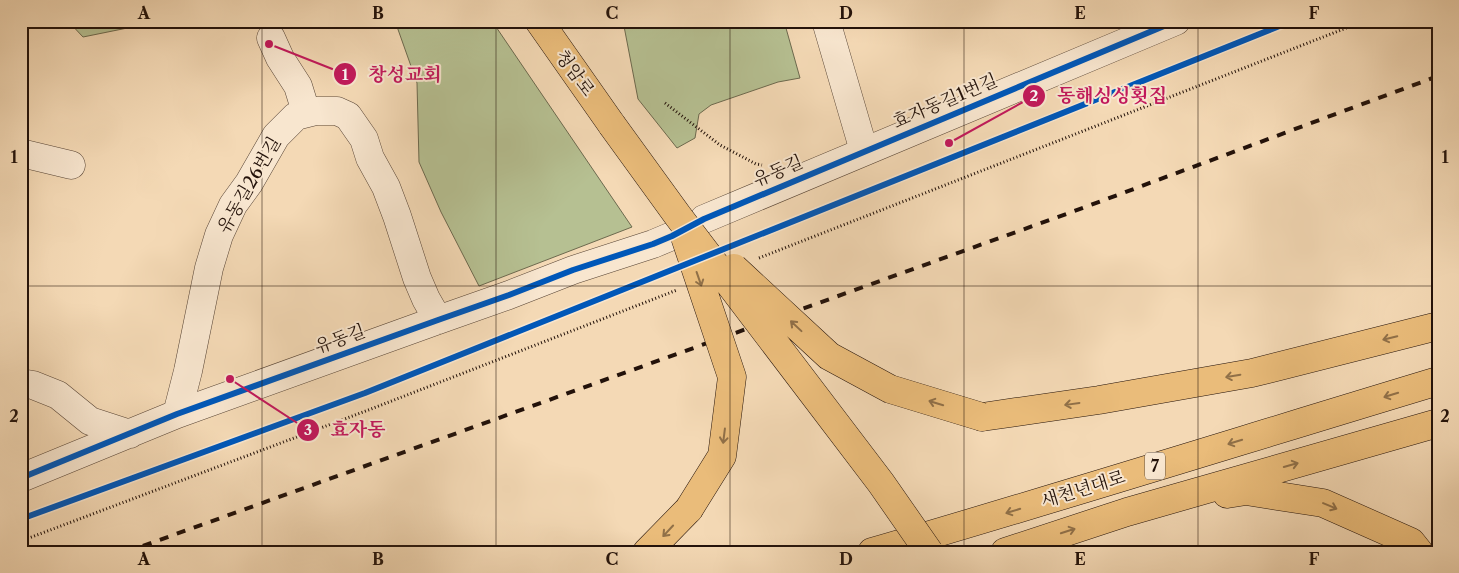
<svg xmlns="http://www.w3.org/2000/svg" width="1459" height="573" font-family="'Libre Caslon Text','Noto Serif KR',serif">
	<style>
		.green { fill: #b6c092; stroke: #6c694e }
		.lines { fill: none; stroke-linecap: round; stroke-linejoin: round }
		.minor-casing { stroke: #574435; stroke-width: 29 }
		.major-casing { stroke: #23120a; stroke-width: 29 }
		.path { stroke: #23120a; stroke-width: 3; stroke-dasharray: 1 2.5; stroke-linecap: butt }
		.minor { stroke: #f8e6cf; stroke-width: 28 }
		.major { stroke: #eabc7a; stroke-width: 28 }
		.rail { stroke: #23120a; stroke-width: 4; stroke-dasharray: 9 9; stroke-linecap: butt }
		.major-bridge-casing { stroke: #23120a; stroke-width: 29; stroke-linecap: butt }
		.major-bridge { stroke: #eabc7a; stroke-width: 28 }
		.cycleway-casing { stroke: #f8e6cf; stroke-width: 9 }
		.cycleway { stroke: #0057b8; stroke-width: 6 }
		.oneway { stroke: #907048 }
		.grid { fill: none; stroke: #23120a; stroke-width: 1; stroke-opacity: 0.55 }
		.labels { text-anchor: middle; stroke-width: 4; stroke-linejoin: round; paint-order: stroke }
		.shield { fill: #f8e6cf; stroke: #635245; stroke-width: 1 }
		.shield-label { font-size: 16px; font-weight: bold; fill: #23120a }
		.street-label { font-size: 18px; fill: #23120a; stroke: #f8e6cf }
		.leader { fill: none; stroke: #c2185b; stroke-width: 2 }
		.callout-dot { fill: #c2185b; stroke: #f8e6cf; stroke-width: 2 }
		.mark-label { font-size: 15px; text-anchor: middle; font-weight: bold; fill: #fff }
		.callout-label { font-size: 19px; text-anchor: middle; font-weight: bold; fill: #c2185b; stroke: #f8e6cf; stroke-width: 4; stroke-linejoin: round; paint-order: stroke }
		.neatline { fill: none; stroke: #23120a; stroke-width: 2 }
		.grid-label { font-size: 16px; text-anchor: middle; font-weight: bold; fill: #23120a }
	</style>
	<rect width="100%" height="100%" fill="#f4d9b5"/>
	<filter id="stains"><feTurbulence type="fractalNoise" baseFrequency=".004" numOctaves="4"/><feColorMatrix values="0 0 0 0 .2 0 0 0 0 .09 0 0 0 0 .02 0 0 0 .5 -.17"/></filter>
	<radialGradient id="worn" r=".72"><stop offset=".6" stop-color="#630" stop-opacity="0"/><stop offset="1" stop-color="#630" stop-opacity=".3"/></radialGradient>
	<!-- green -->
	<path class="green" d="M68 21H152V23L83 37Z
		M395 21H492L632 227 479 286 441 212 419 162 417 83Z
		M623 21H784L800 78 778 82 711 105 699 114 695 138 677 148 638 99Z"/>
	<g class="lines">
		<defs>
			<path id="minor" d="M826 21 864 151
				M271 38 280 58 298 86 306 112
				M21 153 71 165
				M704 219 1176 21
				M21 383 33 385 58 395 90 421 130 434
				M177 414 188 371 209 268 219 235 233 205 249 183 276 136 296 116 316 111H337L348 116 364 139 370 158 386 187 397 216 417 278 426 299 438 320
				M21 478 177 414 438 320 509 295 573 270 653 244 672 236"/>
			<path id="major" d="M539 21 612 125
				M982 417 1099 400 1252 373 1438 326
				M1227 494 1246 491 1323 503 1411 542 1419 552
				M647 552 689 509
				M872 552C1061 497 1249 438 1438 381
				M1005 552 1127 512 1438 423"/>
		</defs>
		<!-- minor casing -->
		<use href="#minor" class="minor-casing"/>
		<!-- major casing -->
		<use href="#major" class="major-casing"/>
		<!-- path -->
		<path class="path" d="M665 103 720 145 756 164 762 165
			M759 258 1364 21
			M21 541 371 409 677 290"/>
		<!-- minor -->
		<use href="#minor" class="minor"/>
		<!-- major -->
		<use href="#major" class="major"/>
		<!-- rail -->
		<path class="rail" d="M126 552 1069 213 1438 76"/>
		<defs>
			<path id="major-bridge" d="M612 125 678 216 881 483 929 552
				M685 237 732 377 722 456 689 509
				M734 268 829 356 890 389 982 417"/>
		</defs>
		<!-- major-bridge casing -->
		<use href="#major-bridge" class="major-bridge-casing"/>
		<!-- major-bridge -->
		<use href="#major-bridge" class="major-bridge"/>
		<defs>
			<path id="cycleway" d="M21 478 177 414 438 320 509 295 573 270 653 244 672 236 704 219 1176 21
				M21 519 365 393 1292 21"/>
		</defs>
		<!-- cycleway casing -->
		<use href="#cycleway" class="cycleway-casing"/>
		<!-- cycleway -->
		<use href="#cycleway" class="cycleway"/>
	</g>
	<!-- one-way arrows -->
	<defs><path id="oneway-shaft" d="M-6 0H5M1.5-3L5.5 0L1.5 3" fill="none" stroke-width="1.6" stroke-linecap="round" stroke-linejoin="round" transform="scale(1.25)"/></defs>
	<g class="oneway">
		<use href="#oneway-shaft" transform="translate(699 279) rotate(71)"/>
		<use href="#oneway-shaft" transform="translate(796 326) rotate(-137)"/>
		<use href="#oneway-shaft" transform="translate(1390 338) rotate(166)"/>
		<use href="#oneway-shaft" transform="translate(1233 376) rotate(170)"/>
		<use href="#oneway-shaft" transform="translate(1391 395) rotate(163)"/>
		<use href="#oneway-shaft" transform="translate(936 403) rotate(-163)"/>
		<use href="#oneway-shaft" transform="translate(1072 404) rotate(172)"/>
		<use href="#oneway-shaft" transform="translate(724 436) rotate(97)"/>
		<use href="#oneway-shaft" transform="translate(1235 442) rotate(163)"/>
		<use href="#oneway-shaft" transform="translate(1291 465) rotate(-16)"/>
		<use href="#oneway-shaft" transform="translate(1330 506) rotate(23)"/>
		<use href="#oneway-shaft" transform="translate(1013 511) rotate(163)"/>
		<use href="#oneway-shaft" transform="translate(668 531) rotate(133)"/>
		<use href="#oneway-shaft" transform="translate(1068 531) rotate(-18)"/>
	</g>
	<!-- grid -->
	<path class="grid" d="M262 21V552M496 21V552M730 21V552M964 21V552M1198 21V552M21 286H1438"/>
	<g class="labels">
		<!-- shield labels -->
		<rect class="shield" x="1145" y="452.5" width="20" height="27" rx="4"/>
		<g class="shield-label">
			<text x="1155" y="472">7</text>
		</g>
		<!-- street labels -->
		<g class="street-label">
			<text transform="translate(575 73) rotate(54)" y="6">청암로</text>
			<text transform="translate(945 101) rotate(-23)" y="6">효자동길1번길</text>
			<text transform="translate(778 171) rotate(-23)" y="6">유동길</text>
			<text transform="translate(249 185) rotate(-60)" y="6">유동길26번길</text>
			<text transform="translate(340 339) rotate(-20)" y="6">유동길</text>
			<text transform="translate(1083 489) rotate(-17)" y="6">새천년대로</text>
		</g>
	</g>
	<!-- callouts -->
	<path class="leader" d="M269 44L345 74M949 143L1034 96M230 379L308 430"/>
	<g class="callout-dot">
		<circle cx="269" cy="44" r="5"/>
		<circle cx="949" cy="143" r="5"/>
		<circle cx="230" cy="379" r="5"/>
		<circle cx="345" cy="74" r="12"/>
		<circle cx="1034" cy="96" r="12"/>
		<circle cx="308" cy="430" r="12"/>
	</g>
	<g class="mark-label">
		<text x="345" y="80">1</text>
		<text x="1034" y="101">2</text>
		<text x="308" y="435">3</text>
	</g>
	<g class="callout-label">
		<text x="405" y="81">창성교회</text>
		<text x="1112" y="102">동해싱싱횟집</text>
		<text x="358" y="436">효자동</text>
	</g>
	<!-- margin -->
	<rect width="1459" height="573" fill="none" stroke="#f4d9b5" stroke-width="55"/>
	<rect x="28" y="28" width="1404" height="518" class="neatline"/>
	<g class="grid-label">
		<text x="144" y="19">A</text>
		<text x="378" y="19">B</text>
		<text x="612" y="19">C</text>
		<text x="846" y="19">D</text>
		<text x="1080" y="19">E</text>
		<text x="1314" y="19">F</text>
		<text x="14" y="163">1</text>
		<text x="1445" y="163">1</text>
		<text x="14" y="422">2</text>
		<text x="1445" y="422">2</text>
		<text x="144" y="565">A</text>
		<text x="378" y="565">B</text>
		<text x="612" y="565">C</text>
		<text x="846" y="565">D</text>
		<text x="1080" y="565">E</text>
		<text x="1314" y="565">F</text>
	</g>
	<rect width="100%" height="100%" filter="url(#stains)"/>
	<rect width="100%" height="100%" fill="url(#worn)"/>
</svg>
